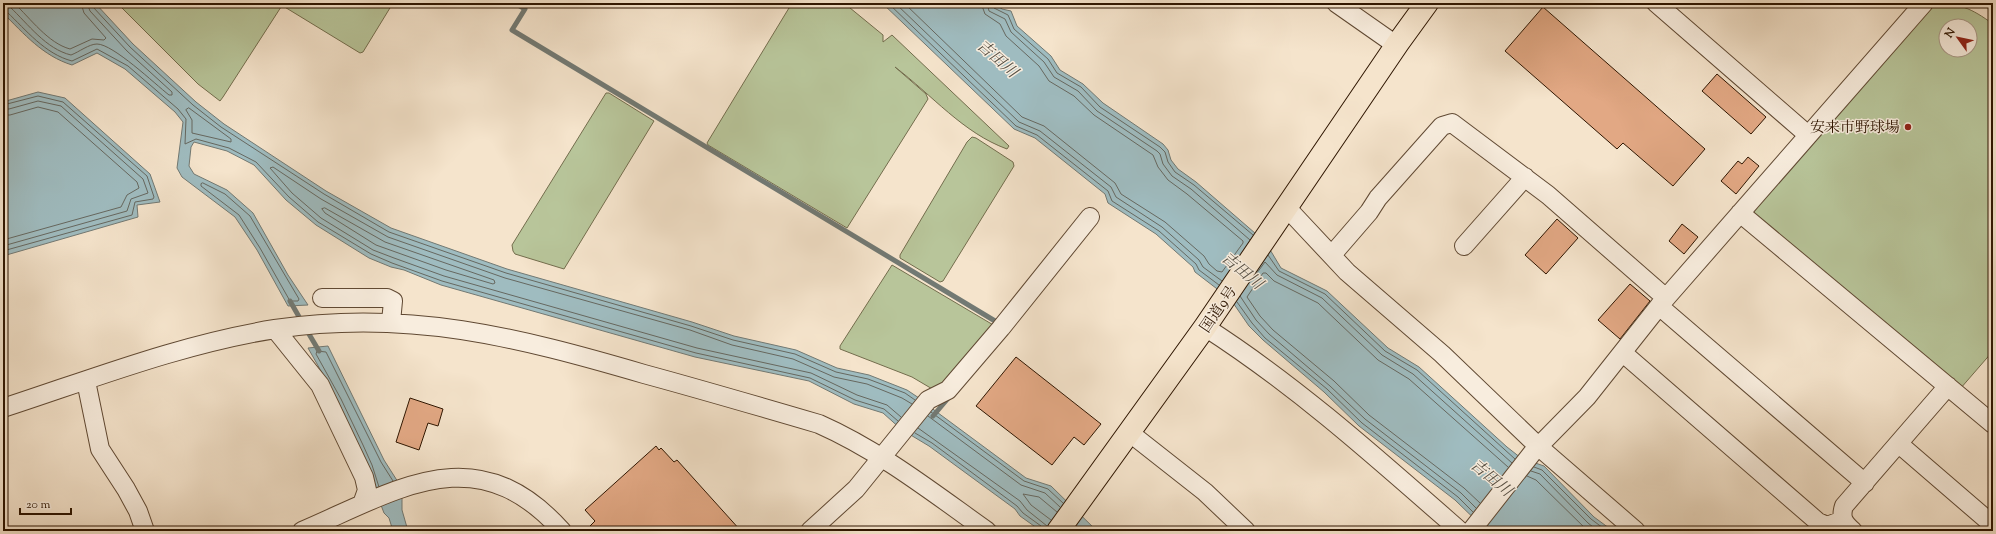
<svg xmlns="http://www.w3.org/2000/svg" width="1996" height="534" font-family="'Sorts Mill Goudy','Noto Serif JP',serif">
	<style>
		.green { fill: #b8c59a; stroke: #736d4d; fill-rule: evenodd }
		.water { fill: #9fbcc0; stroke: #727973 }
		.lines { fill: none; stroke-linecap: round; stroke-linejoin: round }
		.shore { stroke: #666860; stroke-width: 1 }
		.stream { stroke: #727973; stroke-width: 5 }
		.building { fill: #e2a884; stroke: #2e1500 }
		.minor-casing { stroke: #604933; stroke-width: 20 }
		.highway-casing { stroke: #2e1500; stroke-width: 24 }
		.minor { stroke: #f8edde; stroke-width: 18 }
		.highway { stroke: #f5e4cc; stroke-width: 22 }
		.poi-dot { fill: #8f2418; stroke: #f8edde; stroke-width: 1.5 }
		.labels { text-anchor: middle; stroke-width: 3; stroke-linejoin: round; paint-order: stroke }
		.poi-label { font-size: 15px; fill: #2e1500; stroke: #f8edde; text-anchor: end }
		.street-label { font-size: 15px; fill: #2e1500; stroke: #f8edde }
		.water-label { font-size: 16px; font-style: italic; fill: #564f43; stroke: #f8edde }
	</style>
	<rect width="100%" height="100%" fill="#f5e4cc"/>
	<filter id="stains"><feTurbulence type="fractalNoise" baseFrequency=".005" numOctaves="4"/><feColorMatrix values="0 0 0 0 .2 0 0 0 0 .09 0 0 0 0 .02 0 0 0 .5 -.17"/></filter>
	<radialGradient id="worn" r=".72"><stop offset=".6" stop-color="#630" stop-opacity="0"/><stop offset="1" stop-color="#630" stop-opacity=".3"/></radialGradient>
	<!-- green -->
	<path class="green" d="M117 3H393L363 52 360 53 283 6 281 7 223 97 220 101 198 84Z
		M792 3H844L883 35V42L892 35 1009 146 1007 149C963 133 932 95 895 67L926 94 928 99 847 228 708 145 707 143Z
		M1932 3C1959 3 1971 8 1993 24V351L1960 389 1753 219 1755 204ZM1946 26H1970V50H1946Z
		M606 93H609L654 121 564 269 515 254 513 251 512 245Z
		M972 137 976 138 1013 162 1014 166 943 281 940 282 900 258V255L967 142Z
		M892 265 995 326 957 372 934 390 912 377 840 349V346Z"/>
	<!-- water -->
	<path class="water" d="M3 3H95L133 44 196 102 224 124 326 191 391 228 507 269 692 322 734 336 796 350 837 368 869 375 907 390 925 402 902 430 883 413 854 404 809 381 695 357 441 285 404 270 391 267 369 258 316 225 286 200 254 165 227 151 194 142 191 147 189 166 194 174 227 190 253 213 288 275 308 305 288 306 257 250 235 217 182 177 177 168 183 122 175 112 125 69 97 53 72 65C43 56 24 34 3 13Z
		M882 3H994L1002 9 1011 11 1017 26 1051 56 1060 70 1083 84 1103 103 1163 144 1168 150 1171 160 1178 169 1196 182 1263 240 1225 295 1195 272 1193 267 1156 234 1108 203 1105 194 1035 138 1014 129Z
		M38 92 65 98 150 174 160 202 137 205 138 217 3 256V99L6 101Z
		M1266 243 1281 268 1327 291 1388 348 1419 367 1507 447 1521 458 1544 466 1594 517 1613 531H1487L1455 500 1359 426 1324 392 1263 340 1249 326 1229 297Z
		M328 346 384 460 398 482 402 499V510L408 531H393L389 518 384 513 359 447 338 401 308 348Z
		M926 404 1026 478 1051 486 1097 531H1041L1020 516 1015 509 929 446 904 431Z"/>
	<g class="lines">
		<!-- shore -->
		<path class="shore" d="M14 3C31 19 48 43 70 49L92 39 104 40 106 38 84 13 81 3
			M92 3 93 7 130 47 193 105 221 127 324 194 389 232 506 273 691 326 733 340 795 354 836 372 868 379 905 393 915 400
			M888 3 1016 126 1037 135 1108 191 1112 201 1159 231 1196 264 1199 270 1219 285
			M895 3 1019 122 1040 131 1111 187 1116 197 1162 227 1199 260 1203 267 1222 281
			M904 3 1022 117 1044 126 1115 183 1121 194 1165 222 1204 256 1209 264 1217 271 1222 272 1243 243V241L1187 194 1168 180 1158 167 1153 155 1094 115 1074 96 1049 81 1039 66 1006 36 1000 24 985 14 981 3
			M987 3 989 11 1005 19 1011 32 1044 62 1054 77 1078 91 1097 111 1157 151 1160 154 1163 164 1172 176 1191 189 1250 240
			M992 3 994 8 1008 15 1014 29 1048 59 1057 73 1081 87 1100 107 1160 147 1165 152 1168 162 1175 172 1194 185 1253 235
			M3 5 10 7C28 24 46 49 71 55 79 52 89 44 97 44 113 44 155 84 169 95H172V92L127 51 90 11 87 3
			M3 10 7 12C26 30 45 54 72 61L97 49 128 66 178 109 186 119 185 144 196 139 229 148 256 162 289 197 318 222 371 254 392 263 442 281 696 353 810 378 855 400 884 409 898 421
			M3 104H7L38 96 63 102 147 176 154 197 153 199 135 202 132 215 3 251
			M189 108 231 139V142L192 133V120L186 110Z
			M3 109H9L38 101 61 106 143 179 148 193 131 199 127 211 3 246
			M3 115H10L38 107 58 112 137 182 139 188 127 195 121 207 3 240
			M203 183 225 194 250 216 299 299 298 301H290L260 248 239 215 201 186V184Z
			M325 208 385 242 494 280 495 283 493 284 446 270 376 245 325 213 322 209Z
			M1268 255 1279 271 1325 294 1385 351 1417 370 1515 459
			M1251 281 1265 262 1277 275 1322 298 1382 355 1413 374 1512 463
			M1240 296 1256 320 1269 334 1330 386 1365 419 1461 493 1476 508
			M1237 302 1252 323 1265 338 1327 389 1362 423 1458 497 1473 512
			M931 412 1024 481 1048 489 1063 503
			M928 416 1021 485 1045 493 1060 507
			M901 417 887 405 857 395 811 373 697 348 444 276 394 258 373 250 321 218 292 193 270 168 273 167 321 199 388 237 505 278 690 330 732 345 793 359 834 377 867 384 902 398 912 404
			M918 428 1020 501 1027 510 1047 526
			M915 433 932 443 1017 506 1023 513 1041 526 1043 531
			M1534 467 1542 470 1591 519 1607 531
			M1531 471 1540 474 1588 523 1598 531
			M1527 476 1536 480 1588 531
			M379 487 372 465 363 445 341 399 316 354 317 351 326 352 381 462 393 481
			M1480 503 1464 488 1369 415 1334 381 1273 330 1260 316 1247 297 1263 273H1266L1274 281 1318 303 1378 360 1409 379 1508 467
			M1051 520 1031 505 1023 494 1039 497 1057 512"/>
		<!-- stream -->
		<path class="stream" d="M515 3 525 9 512 30 1000 324
			M290 301 302 322
			M306 329 319 351
			M933 416 950 396"/>
	</g>
	<!-- building -->
	<path class="building" d="M1543 7 1705 149 1673 186 1623 143 1617 149 1505 51Z
		M1717 74 1766 117 1751 134 1702 91Z
		M1748 157 1759 166 1736 194 1721 181 1738 161 1742 164Z
		M1557 219 1578 238 1546 274 1525 255Z
		M1682 224 1698 237 1684 254 1669 241Z
		M1630 284 1650 301 1620 339 1598 320Z
		M1016 357 1101 424 1084 445 1074 437 1052 465 976 406Z
		M410 398 443 409 438 426 428 423 419 450 396 442Z
		M656 446 659 450 661 448 674 462 677 460 741 531H585L595 521 585 510Z"/>
	<g class="lines">
		<defs>
			<path id="minor" d="M1336 3 1396 45
				M1656 3 1808 135
				M1287 208 1347 272 1442 354 1539 447 1636 531
				M1740 213 1993 424
				M1464 246 1525 177
				M1337 249 1369 212 1378 198 1442 126 1452 123 1548 195 1666 298
				M322 298H387L393 301 391 322
				M1659 306 1865 483
				M1205 327C1297 386 1378 459 1460 531
				M275 329 320 385 364 477 367 490 362 504
				M1623 353 1818 522 1827 526 1843 520
				M86 381 100 449 126 489 138 511 145 531
				M3 408C92 379 181 344 275 329 408 309 517 337 644 374 703 390 761 407 819 424 880 451 932 492 987 531
				M1130 433 1205 492 1246 531
				M1899 444 1993 525
				M302 531C398 490 476 435 562 531
				M810 531 856 489 928 400 948 390 1001 328 1090 217
				M1471 531 1533 452 1587 397 1659 306 1924 3
				M1853 531C1844 523 1840 518 1844 506L1948 386"/>
			<path id="highway" d="M1058 531 1205 327 1398 43 1427 3"/>
		</defs>
		<!-- minor casing -->
		<use href="#minor" class="minor-casing"/>
		<!-- highway casing -->
		<use href="#highway" class="highway-casing"/>
		<!-- minor -->
		<use href="#minor" class="minor"/>
		<!-- highway -->
		<use href="#highway" class="highway"/>
	</g>
	<!-- markers -->
	<circle class="poi-dot" cx="1908" cy="127" r="4"/>
	<g class="labels">
		<!-- poi labels -->
		<g class="poi-label">
			<text x="1900" y="132">安来市野球場</text>
		</g>
		<!-- street labels -->
		<g class="street-label">
			<text transform="translate(1218 309) rotate(-56)" y="5">国道9号</text>
		</g>
		<!-- water labels -->
		<g class="water-label">
			<text transform="translate(998 58) rotate(41)" y="6">吉田川</text>
			<text transform="translate(1243 270) rotate(40)" y="6">吉田川</text>
			<text transform="translate(1492 477) rotate(40)" y="6">吉田川</text>
		</g>
	</g>
	<!-- margin -->
	<rect width="1996" height="534" fill="none" stroke="#f5e4cc" stroke-width="16"/>
	<rect x="4" y="4" width="1988" height="526" fill="none" stroke="#2e1500" stroke-width="2"/>
	<rect x="8" y="8" width="1980" height="518" fill="none" stroke="#2e1500"/>
	<!-- north arrow -->
	<g transform="translate(1958 38) rotate(303)"><circle r="19" fill="#f8edde" stroke="#a79785"/>
	<path d="M0-3L7 15L0 10L-7 15Z" fill="#8f2418"/>
	<text y="-6" font-size="11" font-weight="bold" text-anchor="middle" fill="#2e1500">N</text>
	</g>
	<!-- scale -->
	<path d="M20 508v6h51v-6" fill="none" stroke="#2e1500" stroke-width="2"/>
	<text x="26" y="508" font-size="12" fill="#2e1500" stroke="#f8edde" stroke-width="3" paint-order="stroke">20 m</text>
	<rect width="100%" height="100%" filter="url(#stains)"/>
	<rect width="100%" height="100%" fill="url(#worn)"/>
</svg>
